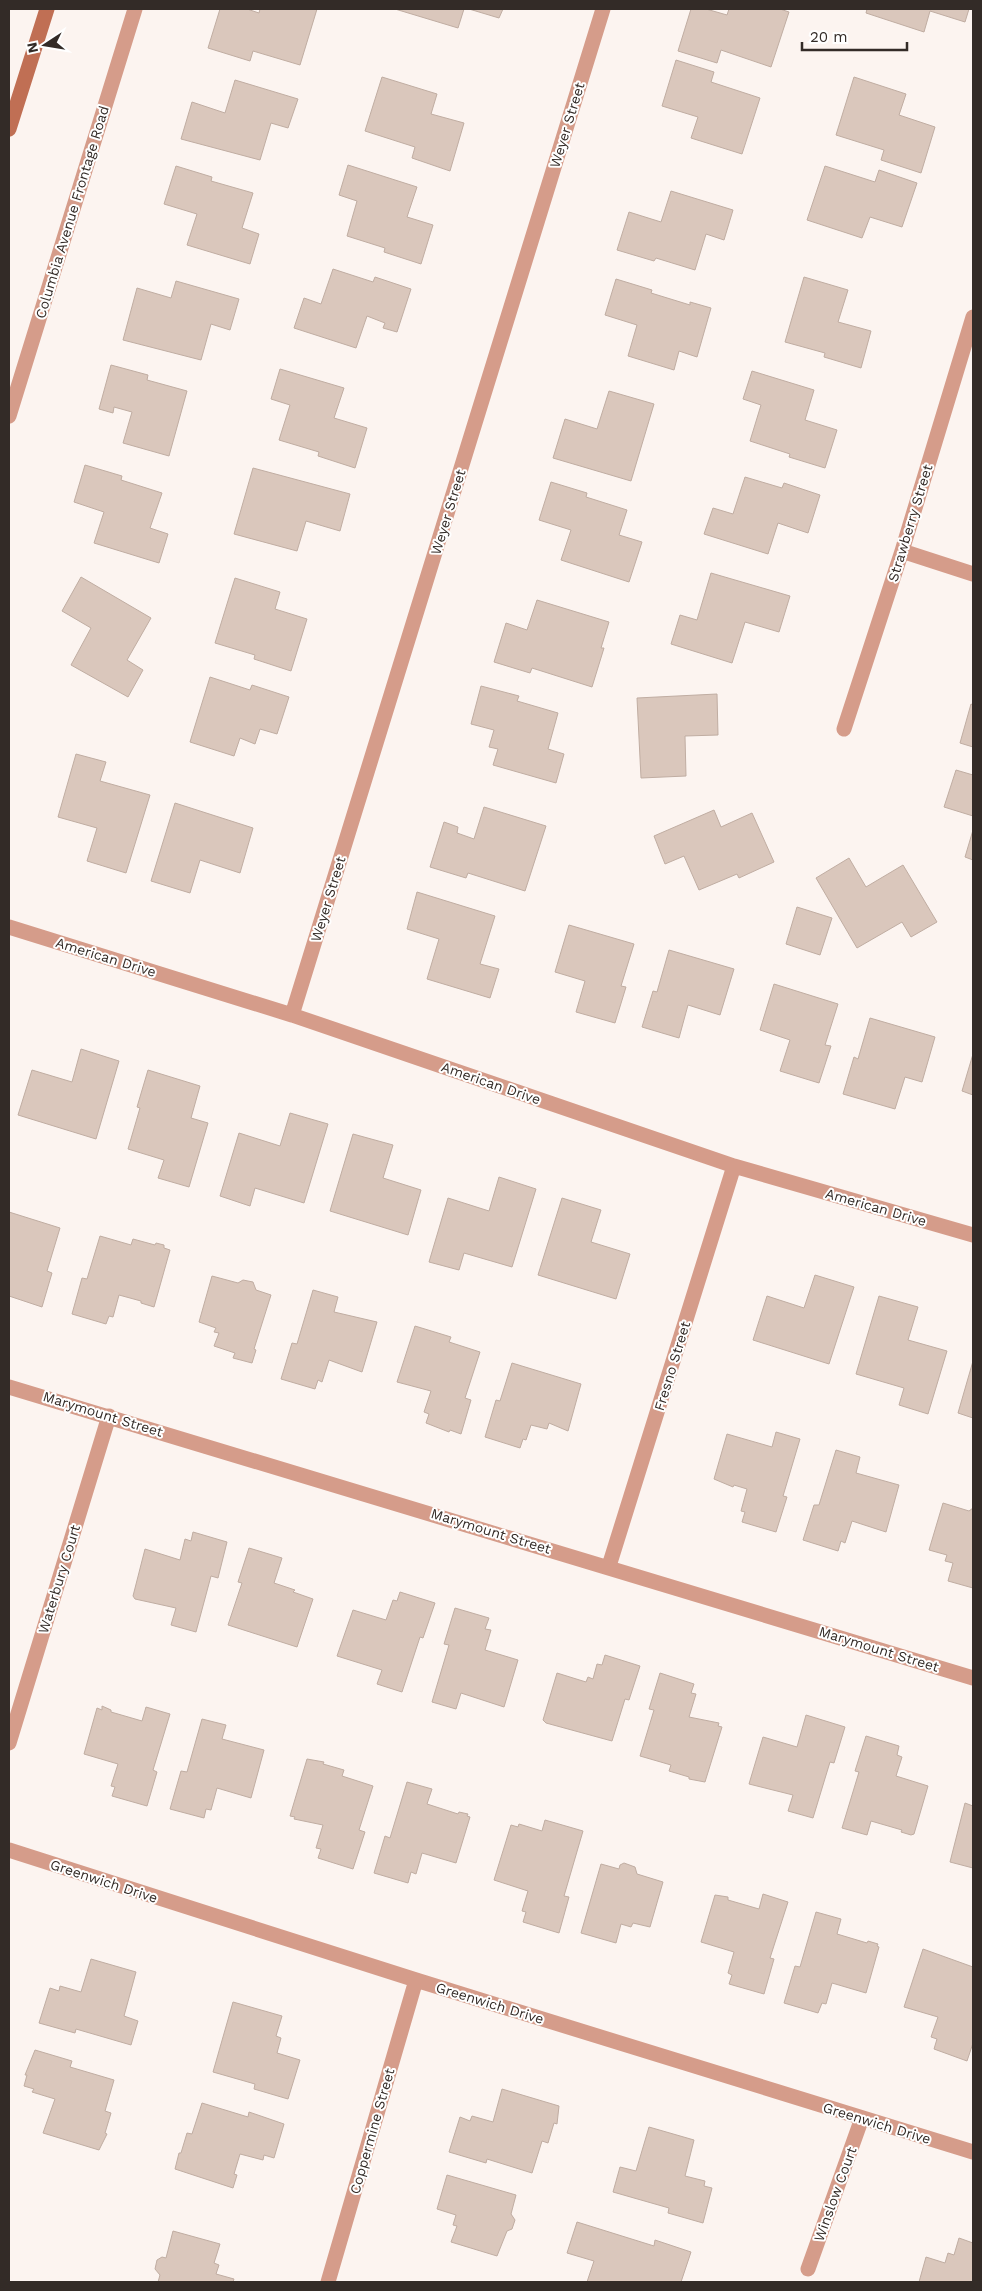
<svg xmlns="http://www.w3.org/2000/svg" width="982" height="2291" font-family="'Work Sans',sans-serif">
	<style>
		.building { fill: #dac7bc; stroke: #c0ada2 }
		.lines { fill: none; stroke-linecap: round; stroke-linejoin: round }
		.street { stroke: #d59c8a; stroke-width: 15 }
		.secondary { stroke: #c06f54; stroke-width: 15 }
		.labels { text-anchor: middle; stroke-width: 4; stroke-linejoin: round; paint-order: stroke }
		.street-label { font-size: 14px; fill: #332b27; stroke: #fff }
	</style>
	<rect width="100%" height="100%" fill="#fcf4f0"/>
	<!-- building -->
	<path class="building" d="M220 9H247L259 13 260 9H317L300 65 253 51 250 61 208 48Z
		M395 9H464L458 28Z
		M469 9H503L499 18Z
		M691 9H706L727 15 729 9H780L789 12 771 67 721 50 717 63 678 51Z
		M867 9H969L965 22 930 11 924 32 866 13Z
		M676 60 714 72 711 82 760 98 742 154 691 138 698 117 662 106Z
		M382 77 437 94 431 114 464 123 450 171 412 158 415 147 365 131Z
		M854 77 906 94 899 115 935 127 921 173 881 160 884 150 836 135Z
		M235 80 298 99 288 128 271 123 260 160 181 139 192 102 225 113Z
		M348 165 417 187 407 217 433 225 421 264 384 252 385 248 347 236 357 201 339 195Z
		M176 166 212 177 211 181 253 193 242 228 259 234 250 264 187 245 197 214 164 204Z
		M825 166 875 182 879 170 917 183 902 227 870 217 862 238 807 220Z
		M671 191 733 210 724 240 706 234 695 270 656 258 654 261 617 250 629 212 661 222Z
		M333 269 373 282 375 277 411 289 397 332 383 328 385 323 367 316 356 348 294 328 304 298 321 304Z
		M804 277 848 290 838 322 871 331 861 368 824 357 825 353 785 342Z
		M616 279 652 290 651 293 690 305V302L711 308 697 357 679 351 674 370 628 356 637 325 605 315Z
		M176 281 239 299 230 330 211 324 201 360 123 340 137 288 171 298Z
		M111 365 148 375 147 380 187 391 169 456 123 443 132 412 114 407 113 413 99 409Z
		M280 369 344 388 334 418 367 428 355 468 318 456 319 452 279 440 290 405 271 399Z
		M752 371 814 390 805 420 837 430 825 468 789 457 790 454 750 441 761 405 743 399Z
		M609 391 654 404 631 481 553 458 565 419 597 429Z
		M85 465 122 476 121 480 162 493 150 528 168 534 159 563 94 543 104 512 74 502Z
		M253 468 350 494 340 531 306 521 297 551 234 534Z
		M745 477 782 488 784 483 820 495 808 533 778 523 768 554 704 534 713 508 733 514Z
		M551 482 587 493 586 497 627 510 619 535 642 542 629 582 561 560 571 530 539 520Z
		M711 573 790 596 779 632 745 622 732 663 671 644 680 615 697 620Z
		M81 577 151 618 127 660 143 670 128 697 71 665 91 628 62 611Z
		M235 578 280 592 275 609 307 619 291 671 254 659 255 655 215 643Z
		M537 600 609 622 601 648H604L592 687 532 668 530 673 494 662 506 623 527 630Z
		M210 677 250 690 252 685 289 697 277 734 260 729 255 744 240 738 234 756 190 742Z
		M481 686 519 696 517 701 558 713 548 749 564 754 556 783 493 765 498 749 489 747 494 730 471 724Z
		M717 694 718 735 685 736 686 776 641 778 637 698Z
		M971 704 973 705V747L960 743Z
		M76 754 106 762 100 781 150 795 126 873 87 861 97 828 58 817Z
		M956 770 973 775V816L944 807Z
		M175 803 253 828 240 873 200 860 190 893 151 881Z
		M484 807 546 826 525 891 468 873 466 878 430 867 444 822 458 827 457 833 474 839Z
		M714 810 721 827 752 813 774 862 739 878 737 874 699 890 684 856 665 864 654 836Z
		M973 830V860L965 857Z
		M849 858 866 887 903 865 937 922 911 937 902 922 857 948 816 878Z
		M417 892 495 916 480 964 499 969 490 998 427 979 439 939 407 929Z
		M797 907 832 918 820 955 786 944Z
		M569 925 634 944 621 986 626 987 615 1023 576 1012 585 981 555 972Z
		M669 950 734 969 720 1015 688 1005 679 1038 642 1027 653 991 657 992Z
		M774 984 838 1004 825 1045 831 1046 819 1083 780 1071 790 1040 760 1030Z
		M870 1018 935 1037 922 1082 905 1077 895 1109 843 1094 854 1057 858 1059Z
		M81 1049 119 1061 96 1139 18 1115 32 1070 72 1082Z
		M973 1054V1095L962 1091Z
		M148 1070 200 1086 191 1118 208 1123 189 1187 158 1178 164 1160 128 1149 140 1108 137 1107Z
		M290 1113 328 1124 304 1203 255 1188 250 1206 220 1196 239 1133 280 1146Z
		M353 1134 393 1145 383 1178 421 1190 408 1235 330 1211Z
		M499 1177 536 1189 512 1267 464 1253 459 1270 429 1262 448 1198 489 1211Z
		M562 1198 601 1210 591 1242 630 1254 616 1299 538 1275Z
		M9 1212 60 1228 47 1271 52 1273 42 1307 9 1296Z
		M100 1236 131 1245 133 1239 155 1245 156 1243 164 1245V1248L170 1250 154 1307 141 1303V1301L119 1295 113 1317 109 1316 106 1324 72 1314 82 1278 87 1279Z
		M815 1275 854 1287 829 1364 753 1340 767 1296 804 1308Z
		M212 1276 238 1283 243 1280 253 1282 256 1290 271 1295 254 1349 256 1350 252 1363 233 1358 235 1353 214 1346 219 1333 214 1332 216 1328 199 1322Z
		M313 1290 338 1297 334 1312 377 1322 362 1372 329 1360 322 1382 318 1380 315 1389 281 1379 292 1343 297 1344Z
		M879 1296 918 1307 908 1340 947 1351 928 1414 899 1405 904 1388 856 1374Z
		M415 1326 451 1337 449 1342 480 1352 465 1398 471 1400 461 1434 450 1430 449 1432 426 1423 429 1414 424 1412 431 1391 397 1382Z
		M973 1361V1418L958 1413Z
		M512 1363 581 1384 568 1431 549 1423 547 1429 531 1425 526 1440 523 1439 520 1448 485 1437 496 1400 500 1401Z
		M776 1432 800 1439 783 1496 787 1497 776 1532 742 1522 745 1512 741 1511 747 1489 734 1485 733 1487 714 1479 727 1434 772 1447Z
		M836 1450 860 1457 856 1473 899 1485 886 1532 852 1521 845 1543 841 1541 838 1551 803 1540 814 1505H819Z
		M943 1503 969 1511 973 1508V1588L948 1581 953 1563 945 1561 947 1555 929 1550Z
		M193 1532 227 1542 218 1578 211 1576 196 1632 171 1625 176 1608 135 1599 133 1596 145 1549 180 1560 185 1539 191 1541Z
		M249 1548 282 1558 274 1583 295 1590 293 1592 313 1599 297 1647 228 1625 242 1583 238 1582Z
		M400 1592 435 1603 423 1638 420 1637 402 1692 377 1684 382 1670 337 1656 353 1610 386 1620 393 1600 397 1601Z
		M455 1608 489 1618 485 1629 491 1630 485 1650 518 1660 504 1707 461 1693 456 1709 432 1702 449 1645 444 1644Z
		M605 1655 640 1666 629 1700 625 1699 612 1741 546 1723 543 1720 557 1673 586 1682 588 1677 593 1679 597 1664 602 1665Z
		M660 1673 694 1684 691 1693 696 1694 689 1717 719 1723 718 1726 722 1727 705 1782 689 1779V1777L669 1771 671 1765 640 1756 654 1710 649 1709Z
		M102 1706 111 1710V1712L142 1721 146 1707 170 1714 153 1770 157 1772 147 1806 112 1796 115 1787 111 1786 118 1764 84 1754 97 1708 102 1710Z
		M806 1715 845 1727 834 1763 830 1762 813 1818 788 1811 793 1795 749 1784 763 1737 797 1747Z
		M202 1719 226 1725 222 1739 264 1750 251 1798 217 1788 211 1810 206 1809 204 1818 170 1809 181 1771 187 1772Z
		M866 1736 899 1746 897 1755 902 1757 896 1776 928 1786 914 1834 911 1835 901 1832 902 1830 871 1821 867 1835 842 1828 859 1772 855 1771Z
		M307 1759 324 1762 323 1764 344 1770 342 1776 373 1786 359 1830 365 1832 353 1869 318 1858 321 1849 316 1848 323 1825 294 1819 295 1817 290 1816Z
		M407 1782 432 1789 427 1804 458 1814 459 1812 468 1814 467 1816 470 1817 456 1863 422 1853 416 1874 411 1872 408 1883 374 1873 385 1836 390 1838Z
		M965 1803 973 1806V1868L950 1862Z
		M545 1820 583 1831 564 1896 569 1897 559 1933 523 1922 526 1912 522 1911 528 1891 494 1880 511 1825 518 1827 519 1824 542 1831Z
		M624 1863 635 1867 637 1874 663 1882 650 1927 633 1923 631 1927 621 1924 616 1943 581 1933 601 1864 619 1869 620 1865Z
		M763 1894 788 1902 770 1958 774 1959 764 1994 729 1984 732 1975 728 1973 734 1952 701 1942 715 1895 728 1897V1900L759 1909Z
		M816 1912 841 1919 837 1934 867 1943 868 1941 878 1944 877 1946 879 1947 866 1993 832 1983 826 2004 822 2003 818 2013 784 2003 795 1966 800 1967Z
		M923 1949 973 1967V2043L967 2061 934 2049 937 2039 931 2037 938 2017 904 2007Z
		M91 1959 136 1972 124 2016 138 2021 131 2045 76 2029 75 2033 39 2023 50 1988 59 1991 60 1986 81 1992Z
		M233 2002 282 2016 276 2036 281 2038 277 2053 300 2060 288 2099 254 2089 255 2084 213 2072Z
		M35 2050 72 2061 70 2067 114 2080 105 2111 111 2113 105 2133 107 2134 99 2150 43 2133 55 2099 32 2092 34 2089 24 2086 27 2075H25Z
		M502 2089 559 2106 557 2124 554 2123 548 2143 542 2141 532 2173 487 2159 486 2163 449 2152 460 2117 470 2121 472 2116 493 2122Z
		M202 2103 248 2117 249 2112 284 2124 274 2158 264 2155 263 2160 240 2154 234 2174 237 2175 233 2188 175 2169 179 2153H181L187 2133 192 2134Z
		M649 2127 694 2140 685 2176 705 2181 704 2186 712 2188 703 2223 668 2213 669 2208 613 2192 620 2167 636 2171Z
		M447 2175 516 2195 511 2214 515 2220 512 2229 507 2231 497 2256 451 2242 457 2226 453 2225 456 2215 437 2209Z
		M577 2222 654 2246 655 2240 691 2252 681 2282H587L594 2261 567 2253Z
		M173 2231 220 2244 214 2263 219 2265 216 2274 234 2279 233 2282H158L160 2275 155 2269 157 2260 162 2257 166 2258Z
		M959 2238 973 2243V2282H919L926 2257 945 2263 948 2253 954 2255Z"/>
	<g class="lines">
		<!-- street -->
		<path class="street" d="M9 416 135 9
			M902 551 973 574
			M844 729 902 551 973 317
			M9 927 292 1015 734 1166 973 1235
			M292 1015 603 9
			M9 1387 973 1678
			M609 1566 734 1166
			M9 1743 109 1416
			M9 1850 416 1980 973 2152
			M808 2269 862 2118
			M328 2282 416 1980"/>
		<!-- secondary -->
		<path class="secondary" d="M9 129 47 9"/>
	</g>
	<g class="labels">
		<!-- street labels -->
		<g class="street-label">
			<text transform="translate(567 125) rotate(-73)" y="5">Weyer Street</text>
			<text transform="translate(72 212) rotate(-73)" y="5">Columbia Avenue Frontage Road</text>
			<text transform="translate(448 512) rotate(-73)" y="5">Weyer Street</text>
			<text transform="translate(910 523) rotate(-73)" y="5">Strawberry Street</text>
			<text transform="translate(328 899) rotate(-73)" y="5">Weyer Street</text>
			<text transform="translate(106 957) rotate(17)" y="5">American Drive</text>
			<text transform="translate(491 1083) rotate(19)" y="5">American Drive</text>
			<text transform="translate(876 1207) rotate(16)" y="5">American Drive</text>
			<text transform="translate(672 1366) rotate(-73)" y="5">Fresno Street</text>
			<text transform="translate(103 1414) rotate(17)" y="5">Marymount Street</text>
			<text transform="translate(491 1531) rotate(17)" y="5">Marymount Street</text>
			<text transform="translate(59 1579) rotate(-73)" y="5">Waterbury Court</text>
			<text transform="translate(879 1649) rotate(17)" y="5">Marymount Street</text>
			<text transform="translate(104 1881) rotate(18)" y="5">Greenwich Drive</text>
			<text transform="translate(490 2003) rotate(17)" y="5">Greenwich Drive</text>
			<text transform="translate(877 2123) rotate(17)" y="5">Greenwich Drive</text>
			<text transform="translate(372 2131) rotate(-74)" y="5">Coppermine Street</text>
			<text transform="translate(835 2194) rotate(-70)" y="5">Winslow Court</text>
		</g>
	</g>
	<!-- border -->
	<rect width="982" height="2291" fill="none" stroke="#332b27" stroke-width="20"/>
	<!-- north arrow -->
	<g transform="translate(45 45) rotate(258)" stroke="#ffffff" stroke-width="4" paint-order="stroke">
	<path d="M0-4L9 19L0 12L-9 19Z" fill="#332b27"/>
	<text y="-8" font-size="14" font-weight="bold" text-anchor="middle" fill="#332b27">N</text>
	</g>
	<!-- scale -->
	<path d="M802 42v8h105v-8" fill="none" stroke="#332b27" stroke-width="2.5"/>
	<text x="810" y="42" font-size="15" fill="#332b27" stroke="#ffffff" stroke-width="4" paint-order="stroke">20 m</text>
</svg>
